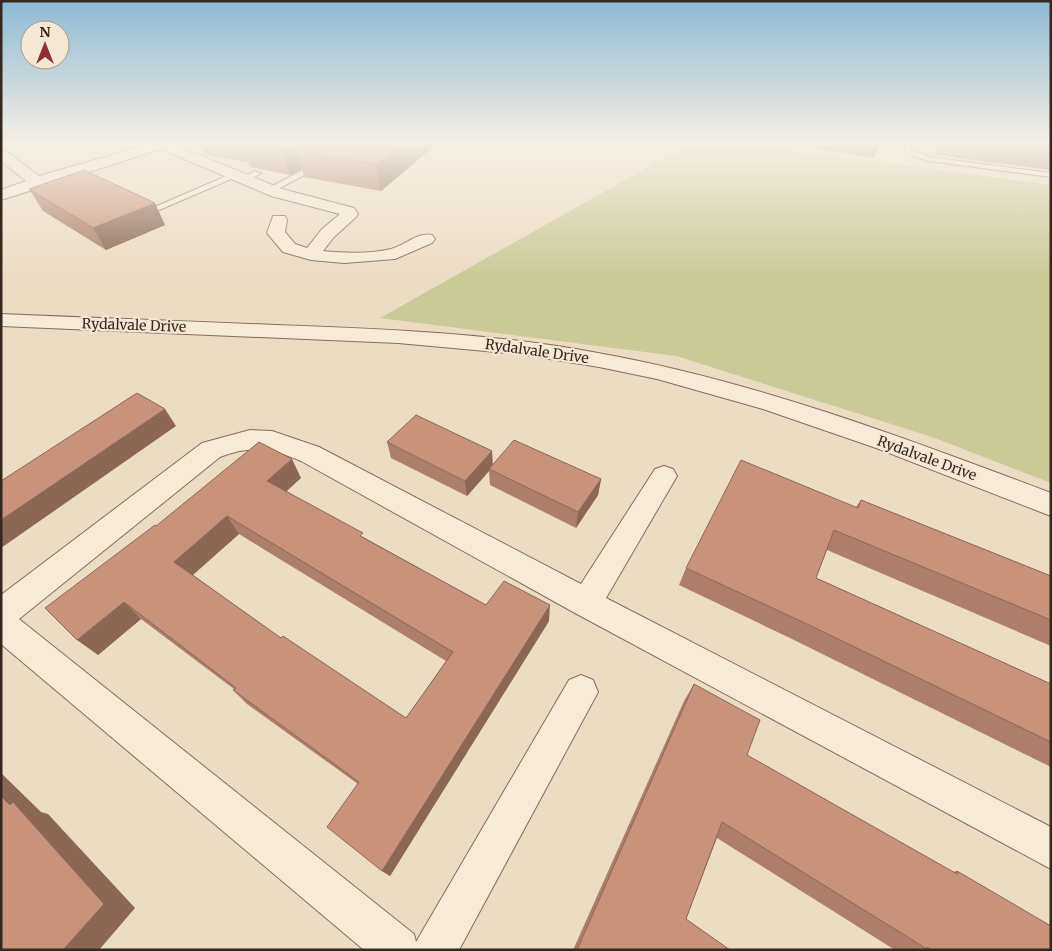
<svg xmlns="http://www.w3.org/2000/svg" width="1052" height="951" font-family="Merriweather,serif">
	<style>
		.green { fill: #caca98 }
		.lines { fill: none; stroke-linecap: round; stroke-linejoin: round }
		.service-casing { stroke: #866d5b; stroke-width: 2 }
		.minor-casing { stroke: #866d5b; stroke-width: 2 }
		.service { fill: #f7ead7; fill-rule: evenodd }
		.minor { fill: #f7ead7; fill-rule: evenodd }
		.wall { fill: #ad7e6a; fill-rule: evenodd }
		.shaded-wall { fill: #8d6756 }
		.building { fill: #c9937b; stroke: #8d6756; fill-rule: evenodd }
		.labels { text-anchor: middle; stroke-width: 4.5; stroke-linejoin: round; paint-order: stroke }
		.street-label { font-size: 14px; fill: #37281f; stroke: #f4e7d3 }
	</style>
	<rect width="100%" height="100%" fill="#ecdcc4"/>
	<!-- green -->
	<path class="green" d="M686 142H784L783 149 1051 185V483L932 437 676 356 380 318 682 148Z"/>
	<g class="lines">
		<defs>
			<path id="service" d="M904 142H910L911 149 929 157 1051 173V177L929 161 916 157 906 151Z
				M303 170 310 172 274 191 267 189Z
				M254 171 261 173 247 182 240 180Z
				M231 174 238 176 157 211 150 209Z"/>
			<path id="minor" d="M157 142H178L175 145 282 189 354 208 358 214 356 217 334 237 323 251C344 253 371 254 391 249 406 245 417 232 432 235L435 239 432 243 395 259 344 263 311 260 283 252 267 233 273 216H285L287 220 285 232 295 244 307 248 322 229 340 214 271 196 161 149 1 200V190L26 181 1 161V150L6 151 39 176Z
				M1 314C93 318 184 321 276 325 384 329 492 333 598 353 754 381 903 437 1051 493V516L876 448 763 409 657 379 599 367 519 354 398 343 1 326Z
				M250 430 272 431 319 447 581 584 655 469 664 466 673 469 677 476 606 598 1051 827V869L575 613 301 461C272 448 250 445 220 457L19 619 414 934 416 942 569 680 581 675 593 680 598 692 459 950H364L1 644V595L202 443Z"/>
		</defs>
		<!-- service casing -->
		<use href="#service" class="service-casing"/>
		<!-- minor casing -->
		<use href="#minor" class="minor-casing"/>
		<!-- service -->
		<use href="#service" class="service"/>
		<!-- minor -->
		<use href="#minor" class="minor"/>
	</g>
	<!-- wall -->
	<path class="wall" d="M201 142H439L381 191 304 177 302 169 290 175 250 167 248 162 206 155Z
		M805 142H881L874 158 803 147Z
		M934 142H1051V170L936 155Z
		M29 189 165 225 106 250 43 211Z
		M387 442 493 465 601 479 598 495 576 528 490 485 489 471 467 496 391 458Z
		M301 478 286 491 365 538 486 605 549 621 390 876 382 871 358 784 247 704 233 690 234 689 141 619 98 655 156 526ZM239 534 446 661 406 718 281 638 193 575Z
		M861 500 1051 576V646L827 550 816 578 1051 684V767L792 639 679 585 686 568 856 507Z
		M694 684 747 755 953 872 957 871 1051 950H895L717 838 686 919 730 950H573L684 701Z"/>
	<!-- shaded-wall -->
	<path class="shaded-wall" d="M296 142 299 150H297L302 169 290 175 282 148Z
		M404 142H439L381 191 376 164Z
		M155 203 165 225 106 250 93 228Z
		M165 409 176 426 1 548V520Z
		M492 451 493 467 489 469V471L467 496 465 481Z
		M292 459 301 478 277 500 267 481Z
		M601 479 598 495 576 528 578 512Z
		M227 516 239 534 188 579 174 562Z
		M124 602 141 619 98 655 77 640Z
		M550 605 549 621 390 876 382 871Z
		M1 773 41 812 48 814 135 908 99 950H63L10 805 1 796Z"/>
	<!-- building -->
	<path class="building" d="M247 142H295L282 148Z
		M297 142H404L376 164 297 150 305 146Z
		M864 142H881L880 144Z
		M84 170 155 203 93 228 29 189Z
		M137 393 165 409 1 520V481Z
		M416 415 492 451 465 481 387 442Z
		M514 440 601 479 578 512 489 469Z
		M259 442 292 459 267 481 363 533 360 536 486 605 504 581 550 605 382 871 327 827 359 782 233 690 236 688 124 602 77 640 45 608 155 525 156 526ZM227 516 453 652 406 718 283 636 281 638 174 562Z
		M741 460 858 508 861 500 1051 576V620L834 530 816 578 1051 684V742L805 623 686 568Z
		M694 684 760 720 747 755 957 874V871L1051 926V950H932L927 947V949L722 822 686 919 730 950H577Z
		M1 796 10 805 13 802 104 904 63 950H1Z"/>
	<!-- sky -->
	<linearGradient id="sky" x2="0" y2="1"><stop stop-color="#8db9d4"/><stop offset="0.52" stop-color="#f6efe4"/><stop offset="1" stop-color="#f6efe4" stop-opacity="0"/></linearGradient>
	<rect width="1052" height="275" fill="url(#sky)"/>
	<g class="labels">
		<!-- street labels -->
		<g class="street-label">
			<text transform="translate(134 325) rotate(2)" y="5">Rydalvale Drive</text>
			<text transform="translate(537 351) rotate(8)" y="5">Rydalvale Drive</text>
			<text transform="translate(927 458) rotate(20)" y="5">Rydalvale Drive</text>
		</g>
	</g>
	<!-- border -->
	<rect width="1052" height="951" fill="none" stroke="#37281f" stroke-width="5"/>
	<!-- north arrow -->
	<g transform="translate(45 45)"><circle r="24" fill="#f4e7d3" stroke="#a89b8b"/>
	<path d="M0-4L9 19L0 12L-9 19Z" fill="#932d3a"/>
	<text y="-8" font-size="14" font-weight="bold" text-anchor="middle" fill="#37281f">N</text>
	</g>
</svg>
